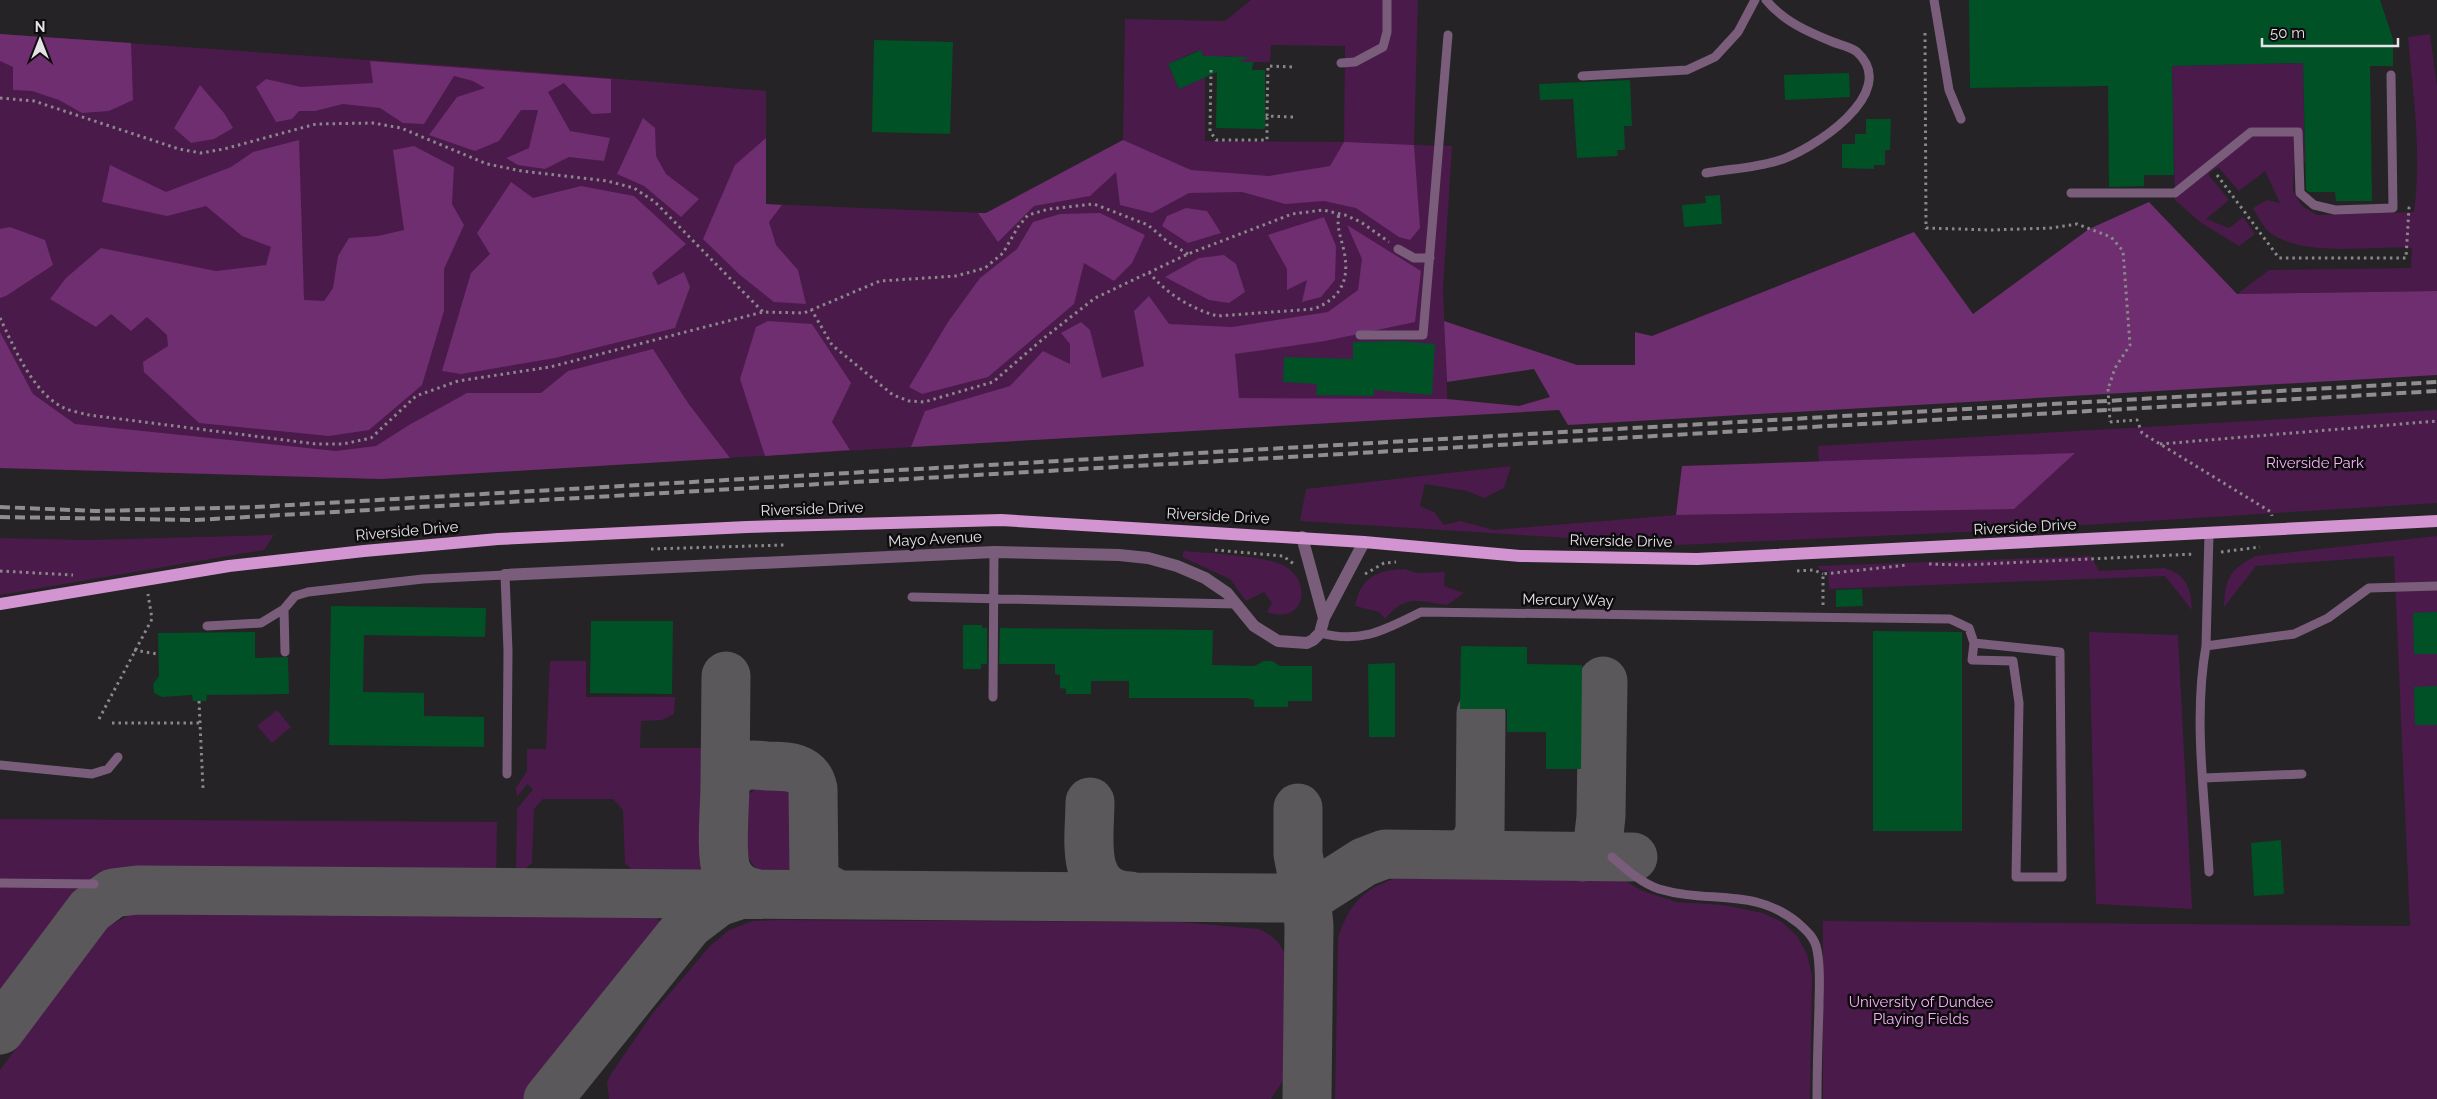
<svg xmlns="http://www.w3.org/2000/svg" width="2437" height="1099" font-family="Raleway,sans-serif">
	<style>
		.green { fill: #4a1a4b; fill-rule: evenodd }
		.forest { fill: #6e2e6f }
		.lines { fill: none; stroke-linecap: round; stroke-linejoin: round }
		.taxiway { stroke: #5a585a; stroke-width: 49 }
		.building { fill: #005126 }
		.path { stroke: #8a888a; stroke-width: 3; stroke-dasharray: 2.5 4; stroke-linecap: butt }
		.service { stroke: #7a5d7a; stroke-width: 9 }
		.minor { stroke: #7a5d7a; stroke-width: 12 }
		.primary { stroke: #d295d1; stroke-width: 12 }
		.rail { stroke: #908e90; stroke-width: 4; stroke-dasharray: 10 5; stroke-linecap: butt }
		.path-bridge { stroke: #8a888a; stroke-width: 3; stroke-dasharray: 2.5 4; stroke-linecap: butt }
		.labels { text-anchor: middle; stroke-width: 5; stroke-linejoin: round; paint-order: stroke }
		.park-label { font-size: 15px; fill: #f9b0f8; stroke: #0e0c0e }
		.street-label { font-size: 15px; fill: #e5e3e5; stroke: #0e0c0e }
	</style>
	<rect width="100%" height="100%" fill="#252325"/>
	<!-- green -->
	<path class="green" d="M1251 0H1418L1414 145 1452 146 1443 289 1448 415 375 479 0 468V34L483 68 766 91V204L986 213 1123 140 1125 19 1225 21ZM1271 45 1345 46 1344 142 1205 141V77L1179 89 1168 64 1197 51 1202 52 1201 59 1233 56 1234 62H1270Z
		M2430 34 2437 86V291L2237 294 2269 270 2411 268 2412 248C2372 245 2301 259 2268 231 2262 225 2257 215 2253 208L2267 200 2280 203 2265 171 2239 191 2218 167 2208 174 2229 200 2206 219 2229 228 2243 217 2255 234 2239 246 2200 222 2175 200 2172 66 2303 63 2305 162H2294L2293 191 2302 206 2317 215 2414 212C2422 154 2413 94 2408 37Z
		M2437 410V503L1986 531 1678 545 1300 521 1306 489 1511 466 1504 488 1484 498 1467 491 1425 484 1420 506 1434 512 1444 525 1460 521 1494 530 1676 515 1822 512 1818 446Z
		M274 535 264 550 0 595V538L88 540Z
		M2437 536V1099H1823V921L2410 926 2394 556 2256 566 2224 607C2225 578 2230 569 2256 556Z
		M1184 551C1206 553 1266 556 1283 565 1315 582 1303 626 1267 612L1272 603 1264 592 1246 601 1230 579 1182 557Z
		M2091 556 2099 571 2165 568C2187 575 2191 589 2192 610L2165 576 1829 589 1828 571 1821 570 1817 566Z
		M1405 569 1416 573 1445 572 1444 586 1464 593 1447 605C1418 601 1405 594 1385 619L1379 612 1355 606C1361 576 1378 570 1405 569Z
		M2089 632 2178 635 2192 909 2096 904Z
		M550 661H586V697H675L674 714 662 720 641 721 640 748H710L714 755 712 858 693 883 647 884 625 863 623 810 613 799H543L534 809 532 863 516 876 517 809 533 789 527 784 517 797 516 788 527 771V749H546Z
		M277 710 291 727 272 743 257 726Z
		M769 782C802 782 805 798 805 826 805 851 803 876 772 876 762 876 754 868 749 858 745 848 743 812 746 801 749 791 759 786 769 782Z
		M0 819 497 822 496 882 102 881 0 1018Z
		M1400 877H1618L1643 891 1676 902 1723 905 1763 913 1782 922 1797 936 1807 954 1812 975 1810 1099H1335L1338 938C1350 902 1364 888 1400 877Z
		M162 909 648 913 666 925 549 1073 532 1093 523 1099H0V1070L108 926 134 913Z
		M777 920 1180 922 1259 929C1272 935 1279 941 1286 955L1289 1059 1284 1079 1271 1099H609L607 1082 611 1074 652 1014 710 946 729 930 753 921Z"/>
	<!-- forest -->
	<path class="forest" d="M0 34 131 43 133 100 109 111 82 113 59 100 32 91 13 90V67L0 61Z
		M370 61 611 79V113L592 114 564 83 548 92 570 131 610 138 604 161 569 157 545 169 518 165 506 158 529 148 538 110H521L499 141 475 151 429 135 457 97 485 88 473 81 454 76 424 124 403 123 380 108 343 104 315 111H299L292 119 276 122 256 87 266 79 301 87 373 83Z
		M200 85 224 113 233 128 214 139 191 143 174 128Z
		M643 118 655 128 656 156 666 174 699 199 681 217 644 186 617 174Z
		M766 138V204L782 205 769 222 776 245 798 270 806 304 774 302 740 275 703 239 735 165Z
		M299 140 304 300 324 301 333 288 338 256 349 238 378 236 404 230 393 150 414 146 454 167 452 204 464 225 444 269V311L422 385 369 430 329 436 199 423 144 372 143 362 168 346 167 335 147 317 131 331 111 314 96 327 50 299 66 278 101 248 216 271 266 265 271 247 242 236 206 206 167 216 102 202 110 165 166 192 231 167 253 152Z
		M1123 140 1191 170 1269 176 1330 166 1344 142 1414 145 1420 228 1410 240 1399 237 1356 208 1324 201 1285 204 1242 192 1189 193 1152 213 1120 205 1116 172 1090 196 1034 206 998 242 978 213H986Z
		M511 182 533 198 581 186 634 196 686 244 652 273 658 285 684 272 690 287 675 328 555 358 461 374 442 371 471 273 490 254 477 233Z
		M2149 202 2237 294 2437 291V375L1568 425 1559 410 911 447 925 411 1010 386 1043 351 1070 364V344L1061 333 1081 322 1090 330 1102 378 1144 366 1134 311 1149 296 1169 324 1232 327 1328 312 1358 290 1362 259 1347 225 1421 271 1415 322 1325 341 1235 354 1239 398 1447 399 1519 406 1550 397 1534 369 1447 382 1444 321 1577 365H1635V332L1652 336 1914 232 1973 314 2089 229Z
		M1186 208 1207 211 1221 233 1188 243 1162 226 1167 216Z
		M1100 213 1145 235 1132 263 1114 281 1084 263 1074 304 988 377 922 394 909 387 948 322 980 278 1017 249 1033 222 1060 214Z
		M1324 217 1336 246 1335 280 1321 297 1302 302 1307 280 1287 290V269L1268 235Z
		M10 227 45 240 53 265 6 296 0 298V229Z
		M1224 255 1236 264 1245 292 1229 303 1209 300 1165 277 1199 258Z
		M768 321 812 324 851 383 832 422 850 450 765 456 740 379 756 327Z
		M0 332 33 394 75 424 336 451 376 446 409 425 467 393H541L568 371 653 349 688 403 730 458 382 479 0 468Z
		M2075 453 2014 509 1676 515 1682 466Z"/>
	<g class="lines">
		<!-- taxiway -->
		<path class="taxiway" d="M725 785 726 676
			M1090 802C1090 838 1078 893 1130 896
			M1298 808V854L1306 896 1309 926 1307 1099
			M1459 855 1473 847 1480 832 1481 713
			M1582 857 1591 853 1598 844 1601 816 1603 681
			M754 893C742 891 732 884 727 872 720 855 725 806 725 785 728 777 735 769 743 766 751 764 759 765 767 766 787 766 808 766 813 789L814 874 820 885 835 893
			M0 1030 90 910 113 893 137 890 1282 898 1317 892 1364 862 1385 854 1633 857
			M548 1099 689 924 718 902 742 894"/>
	</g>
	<!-- building -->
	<path class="building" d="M1969 0H2380L2393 39V66H2370L2372 201H2336L2335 192H2309L2306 190 2303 63 2172 66 2174 175H2144V186L2109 187 2108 86 1970 88Z
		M874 40 953 42 950 134 872 132Z
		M1201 50 1203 56 1249 57 1239 62H1253L1252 70H1265V129L1216 128 1217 72 1179 89 1168 64Z
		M1849 73 1850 97 1785 100 1784 75Z
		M1630 80 1632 126H1624L1625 150H1617L1618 156 1577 158 1573 99 1540 100 1539 84Z
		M1866 119H1891L1890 150H1885V165H1874V169L1842 168V144H1855V134H1866Z
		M1720 195 1722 224 1684 227 1682 205 1706 203 1705 196Z
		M1399 341 1435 344 1432 395 1374 390V396L1316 395 1317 384 1283 382 1284 357 1353 359V342Z
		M1862 589 1863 606 1836 607V590Z
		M331 606 486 608 485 637 364 635 363 692 424 693V716L484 717V747L329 745Z
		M2437 612V654H2414L2413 613Z
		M591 621H673L672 694 590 693Z
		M963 625H982V628H987V664H981V669H963Z
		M1000 628 1213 630 1212 665 1254 666 1264 661H1272L1280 666H1312V701H1288V707H1254V700L1247 698H1129V681H1091V694H1066V689L1060 688V675L1055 674V664H999Z
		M1873 631 1962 632V831H1873Z
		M255 632V658L288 657 289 694 207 695 206 701H193L192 695 162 697 154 693 153 684 159 676 158 633Z
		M1461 646 1527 647V664L1582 665 1581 769H1546V732H1507V709H1460Z
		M1395 663V737H1369L1368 664Z
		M2437 686V725H2415L2414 687Z
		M2281 840 2284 894 2254 896 2251 843Z"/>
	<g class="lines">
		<!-- path -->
		<path class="path" d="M1925 33 1926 228 1991 230 2051 228 2077 224 2111 237 2123 251 2130 345 2115 368 2108 389
			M1211 70 1210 131 1216 140H1267V116
			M0 98 34 101 179 149 201 153 224 149 316 124 373 123 401 128 487 164 522 171 607 181 634 188 655 202 763 312
			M1293 117 1267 116 1268 66 1293 67
			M2217 175 2279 258H2406L2409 208H2404
			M1149 272C1165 293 1192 309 1217 316L1314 309C1341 298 1350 280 1344 251 1341 237 1336 227 1339 213
			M811 309 832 345 893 395 909 401 924 402 993 382 1044 338 1095 298 1188 254 1292 214 1323 210 1345 215 1361 222 1389 242
			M0 318C14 347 32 391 62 407 70 411 81 413 89 415L316 444H343L371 438 416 396 458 381 550 367 763 312 804 313 880 281 956 276 985 268 1003 253 1018 227 1028 215 1049 209 1094 204 1148 225 1168 242 1188 254
			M2110 422 2137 420 2142 433 2271 512 2272 516
			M2160 444 2437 421
			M651 549 784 545
			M1215 550 1283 556 1294 564
			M2221 552 2260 547
			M1929 564 1963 565 2195 554
			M0 571 73 575
			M1797 571 1814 570 1823 574
			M1365 574 1384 563 1396 562
			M1823 605V574L1908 565
			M134 650 157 654
			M199 701 203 788
			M99 719 152 619 148 594
			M112 723H201"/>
		<!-- service -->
		<path class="service" d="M1934 0 1949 90 1961 119
			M1341 63 1355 62 1383 47 1387 32V0
			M1582 76 1687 70 1715 57 1738 32 1755 0
			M1706 173C1729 169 1754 168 1777 161 1811 151 1902 93 1857 52 1851 47 1840 45 1833 42 1808 32 1783 21 1766 0
			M2071 193H2175L2251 132H2298L2300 193 2314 205 2335 210 2393 208 2391 75
			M1398 249 1414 258H1430
			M1360 335H1423L1448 35
			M2209 534 2206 646 2294 634 2328 618 2369 588 2437 586
			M912 597 1236 604
			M207 626 261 623 284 609
			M1320 633C1362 644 1384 630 1421 612L1950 619 1969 628 1974 643 1972 660 2013 661 2019 703 2016 877H2062L2060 652 1974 643
			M2206 646C2193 718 2205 799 2209 872
			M285 652 284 609 295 596 308 592 423 579 505 575 508 651 507 774
			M993 697 994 552
			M0 765 92 774 108 769 118 757
			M2204 778 2302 774
			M1612 857C1626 869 1641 883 1659 889 1709 904 1754 887 1798 923 1807 931 1815 938 1817 950 1821 969 1819 988 1819 1007 1818 1038 1817 1068 1817 1099
			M0 883 94 884"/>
		<!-- minor -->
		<path class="minor" d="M1302 537 1324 618
			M505 575 994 552 1119 555 1148 558 1177 566 1205 578 1227 593 1254 626 1278 641 1307 643 1313 640 1320 633 1324 618 1364 542"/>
		<!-- primary -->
		<path class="primary" d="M0 604 229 566 364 551 498 539 747 527 1001 520 1364 542 1520 556 1697 559 2437 521"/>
		<!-- rail -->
		<path class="rail" d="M0 507 96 511 255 507 2437 382
			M0 517 195 520 2437 391"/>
		<!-- path-bridge -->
		<path class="path-bridge" d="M2108 389 2110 422"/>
	</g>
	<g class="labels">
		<!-- park labels -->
		<g class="park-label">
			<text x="2315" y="468">Riverside Park</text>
			<text x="1921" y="1007">University of Dundee<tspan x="1921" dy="17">Playing Fields</tspan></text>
		</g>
		<!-- street labels -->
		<g class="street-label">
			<text transform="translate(812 509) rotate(-2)" y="5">Riverside Drive</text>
			<text transform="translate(1218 516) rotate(3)" y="5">Riverside Drive</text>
			<text transform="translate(2025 527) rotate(-3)" y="5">Riverside Drive</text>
			<text transform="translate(407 531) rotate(-5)" y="5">Riverside Drive</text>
			<text transform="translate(935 539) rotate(-3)" y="5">Mayo Avenue</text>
			<text transform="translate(1621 541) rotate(1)" y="5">Riverside Drive</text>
			<text transform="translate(1568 600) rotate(1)" y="5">Mercury Way</text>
		</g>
	</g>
	<!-- north arrow -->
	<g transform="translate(40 40)" stroke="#0e0c0e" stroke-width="4" paint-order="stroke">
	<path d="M0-4L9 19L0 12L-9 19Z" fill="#e5e3e5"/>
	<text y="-8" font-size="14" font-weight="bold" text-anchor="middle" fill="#e5e3e5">N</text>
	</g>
	<!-- scale -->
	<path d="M2262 38v8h136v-8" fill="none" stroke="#e5e3e5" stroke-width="2.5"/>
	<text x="2270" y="38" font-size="15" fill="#e5e3e5" stroke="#0e0c0e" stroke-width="4" paint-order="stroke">50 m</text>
</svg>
